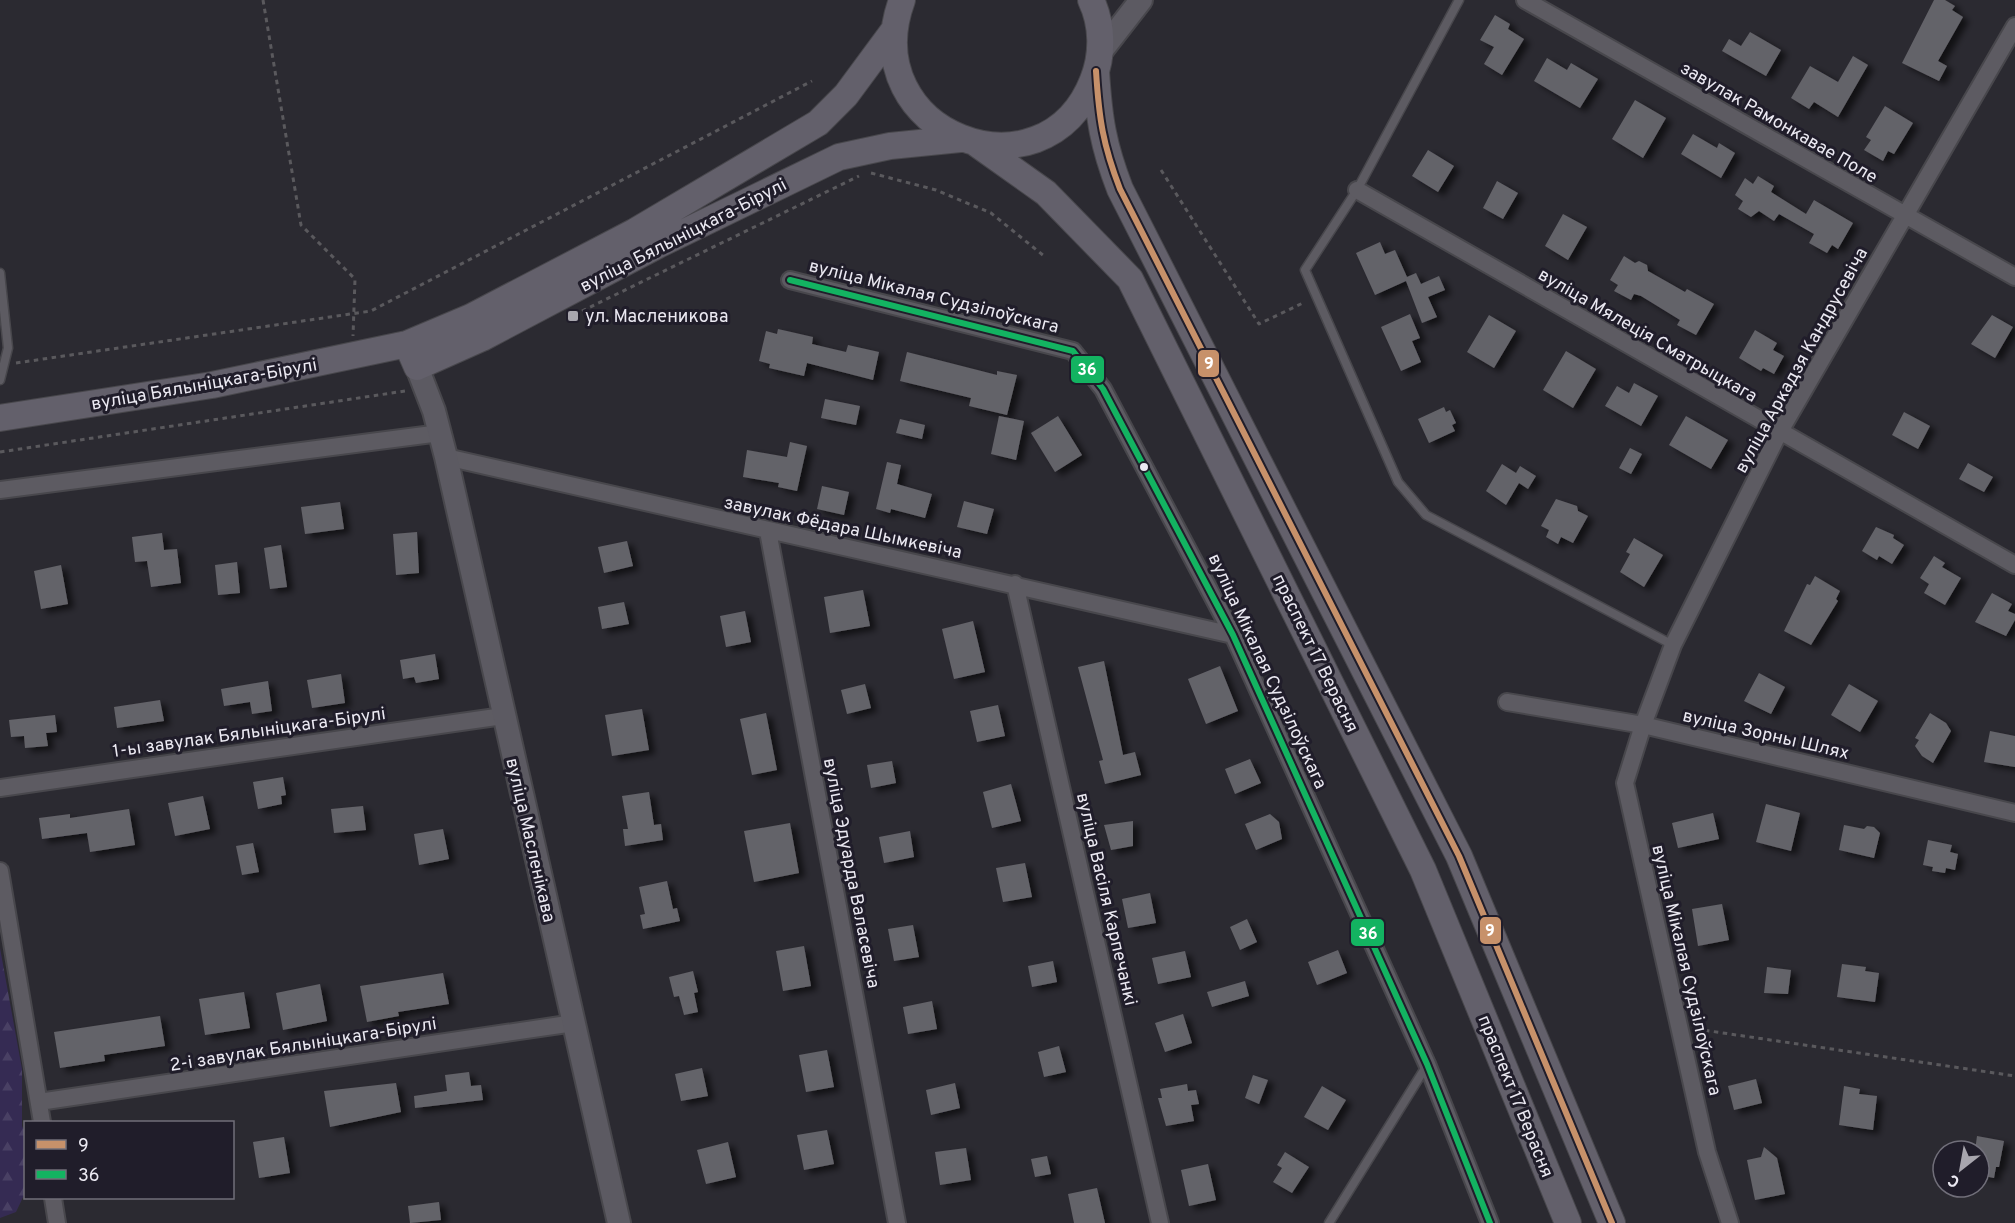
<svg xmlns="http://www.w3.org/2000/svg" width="2015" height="1223" font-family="Overpass,sans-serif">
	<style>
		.forest { fill: url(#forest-firs) }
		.building { fill: #646369; filter: url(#shadow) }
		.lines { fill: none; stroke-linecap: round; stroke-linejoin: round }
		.lane-casing { stroke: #48474c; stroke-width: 11 }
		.street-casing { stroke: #48474c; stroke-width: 20 }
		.secondary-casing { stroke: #48474c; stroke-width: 26 }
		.primary-casing { stroke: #48474c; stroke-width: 28 }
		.path { stroke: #5a595d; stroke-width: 3; stroke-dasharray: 4.5 4.5; stroke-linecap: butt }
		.lane { stroke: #5d5b62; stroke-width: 8 }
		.street { stroke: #5d5b62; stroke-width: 16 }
		.secondary { stroke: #5c5a62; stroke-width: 22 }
		.primary { stroke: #63606b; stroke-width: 26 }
		.bus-1-casing { stroke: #201d2a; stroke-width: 10 }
		.bus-2-casing { stroke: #201d2a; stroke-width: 10 }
		.bus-1 { stroke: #c7916a; stroke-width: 6 }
		.bus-2 { stroke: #13b361; stroke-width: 6 }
		.poi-dot { fill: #a8a6ae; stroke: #201d2a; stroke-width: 2 }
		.bus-dot { fill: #ebe9f2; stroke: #201d2a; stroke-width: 2 }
		.labels { text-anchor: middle; stroke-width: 6; stroke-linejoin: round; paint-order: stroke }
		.street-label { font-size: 18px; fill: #ebe9f2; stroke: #201d2a }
		.poi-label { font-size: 18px; fill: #ebe9f2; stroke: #201d2a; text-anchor: start }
		.line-badge { stroke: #201d2a; stroke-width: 2 }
		.badge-label { font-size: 16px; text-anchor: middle; font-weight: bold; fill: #fff }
	</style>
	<defs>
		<pattern id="forest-firs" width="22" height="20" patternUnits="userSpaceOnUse" patternTransform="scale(1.5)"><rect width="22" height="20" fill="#352b53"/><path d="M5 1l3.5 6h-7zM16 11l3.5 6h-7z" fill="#494064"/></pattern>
		<filter id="shadow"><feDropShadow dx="6" dy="4" stdDeviation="3" flood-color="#0009"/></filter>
	</defs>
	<rect width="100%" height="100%" fill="#2b2a31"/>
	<!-- forest -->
	<path class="forest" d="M0 948 22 1069V1126L26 1134 25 1193 16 1212 0 1218Z"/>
	<!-- building -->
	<path class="building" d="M1934 0H1945L1955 6 1952 10 1963 17 1938 61 1947 66 1939 81 1902 63Z
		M1495 15 1510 24 1508 29 1524 39 1502 75 1484 64 1494 47 1480 40Z
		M1750 32 1781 50 1766 76 1722 51 1729 39 1741 46Z
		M1853 56 1868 65 1838 117 1814 102 1809 109 1791 98 1810 66 1838 82Z
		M1547 58 1567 70 1571 63 1598 79 1580 108 1534 81Z
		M1635 100 1666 118 1643 158 1612 139Z
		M1885 106 1913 123 1894 154 1888 151 1883 161 1864 150 1871 140 1866 137Z
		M1693 134 1717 148 1719 143 1735 153 1721 178 1681 154Z
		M1428 150 1454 166 1438 192 1412 176Z
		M1758 176 1774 186 1771 192 1806 214 1814 200 1853 223 1838 249 1832 245 1827 253 1809 243 1814 234 1779 214 1774 221 1759 211 1751 217 1738 209 1743 201 1735 195 1745 178 1753 184Z
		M1497 181 1518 193 1503 219 1483 208Z
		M1563 214 1587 227 1568 260 1545 246Z
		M1380 242 1385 254 1395 250 1407 277 1416 273 1421 284 1439 276 1445 290 1428 297 1437 317 1422 323 1406 281 1375 295 1356 253Z
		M1624 256 1635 263 1639 261 1647 265 1648 271 1671 284 1685 292 1687 289 1714 304 1696 335 1677 325 1680 320 1641 296 1634 294 1631 300 1614 291 1618 285 1610 280Z
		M1410 314 1420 338 1412 341 1421 362 1401 371 1381 327Z
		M1489 315 1516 331 1494 368 1467 352Z
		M1992 315 2013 327 1995 358 1971 344Z
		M778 329 813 337 812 344 846 352 848 345 879 352 873 380 807 363 804 376 769 368 770 364 759 361 766 331 777 334Z
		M1755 330 1777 343 1773 350 1784 356 1774 374 1763 368 1761 371 1739 358Z
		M1566 351 1596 369 1573 408 1543 390Z
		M907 352 997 375V371L1017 375 1007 415 969 406 971 398 900 381Z
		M1634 383 1658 396 1641 426 1605 406 1617 386 1629 393Z
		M825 399 860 406 856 425 821 418Z
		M1444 407 1446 412 1450 410 1456 423 1452 425 1455 431 1429 443 1418 419Z
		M1904 412 1930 426 1918 449 1892 435Z
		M999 416 1024 421 1016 460 991 454Z
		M1058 416 1082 455 1055 472 1031 433Z
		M1686 416 1728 440 1711 469 1669 445Z
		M900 419 925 425 922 439 896 433Z
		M790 442 807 446 797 491 778 487 779 483 743 477 747 450 787 457Z
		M1630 448 1642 454 1631 474 1619 468Z
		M887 462 901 465 897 484 932 494 925 518 891 509 890 513 876 509Z
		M1968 463 1993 477 1984 492 1959 479Z
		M1502 464 1516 473 1520 466 1536 476 1528 489 1519 483 1506 505 1486 491Z
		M822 486 849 492 844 515 817 509Z
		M1556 499 1577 506 1578 511 1588 516 1573 543 1561 537 1558 544 1546 537 1549 530 1541 526Z
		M964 501 994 509 987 534 957 527Z
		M340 502 344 529 305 534 301 507Z
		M1876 527 1894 535 1893 538 1904 545 1892 564 1879 556 1877 560 1862 551Z
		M417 532 419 573 396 575 393 534Z
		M162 533 164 550 177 549 181 583 151 587 147 561 135 562 132 537Z
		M1634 538 1663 555 1644 587 1620 572 1630 554 1626 552Z
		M627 541 633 566 604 573 598 547Z
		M281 545 287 587 270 589 264 548Z
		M1934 556 1945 563 1942 567 1961 578 1945 605 1924 593 1929 584 1920 578Z
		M237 562 240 593 218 595 215 565Z
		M61 565 68 604 41 609 34 571Z
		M1815 576 1840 591 1836 599 1838 601 1811 645 1784 631 1807 584 1810 585Z
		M863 590 870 626 830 633 824 597Z
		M1992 593 2012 604 2008 611 2015 614V620L2006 636 1975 622Z
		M624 602 629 624 602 629 598 607Z
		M745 611 751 642 726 647 720 616Z
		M973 621 985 672 954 679 942 629Z
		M435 654 439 679 416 683 414 677 403 679 400 660Z
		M1104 661 1123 755 1135 752 1141 775 1105 784 1099 761 1103 760 1078 667Z
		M1220 666 1238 711 1206 724 1188 679Z
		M1759 673 1785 687 1771 714 1744 701Z
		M341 674 345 703 312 708 307 680Z
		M268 681 272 711 252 714 250 702 224 706 221 689Z
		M865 684 871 708 847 714 841 690Z
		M1849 684 1878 701 1860 732 1831 715Z
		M160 700 164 721 117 728 114 707Z
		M998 705 1005 736 977 742 970 711Z
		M642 709 649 750 612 756 605 715Z
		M766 713 777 770 752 775 740 719Z
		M1930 713 1946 723 1951 731 1933 763 1922 756 1915 746 1919 740 1915 738Z
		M55 715 57 732 46 733 48 746 25 748 24 736 11 737 9 720Z
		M1990 731 2015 736V767L1984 762Z
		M1250 759 1261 783 1235 794 1225 769Z
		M892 761 896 783 871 788 867 765Z
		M283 777 286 795 281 796 282 804 258 809 253 782Z
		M1011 784 1021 821 992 828 983 792Z
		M649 792 654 825 661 824 663 840 625 846 623 829H628L622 796Z
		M203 796 210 829 175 836 168 803Z
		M1766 804 1800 813 1791 851 1756 842Z
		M363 806 366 830 334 833 331 809Z
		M129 809 135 845 90 852 87 833 42 839 39 818 70 814V818Z
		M1713 813 1719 839 1678 848 1672 823Z
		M1270 814 1279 822 1282 839 1256 850 1245 824Z
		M1133 821V846L1111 850 1104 825Z
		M790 823 799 873 754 882 744 831Z
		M1844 825 1864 829 1867 826 1874 827 1880 833 1874 858 1839 850Z
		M443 829 449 859 419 865 414 834Z
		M910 831 914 857 884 863 879 837Z
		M1928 840 1952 845 1950 852 1958 854 1955 870 1946 868 1945 873 1932 871 1933 867 1923 865Z
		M253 843 259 872 242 875 236 846Z
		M1025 863 1032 897 1003 902 996 868Z
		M667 881 673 909 677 908 680 921 643 929 640 915 645 914 639 887Z
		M1150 893 1156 923 1128 928 1122 899Z
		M1722 904 1729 940 1698 946 1692 909Z
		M1247 919 1257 942 1240 950 1230 927Z
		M913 925 919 957 894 961 888 929Z
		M804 946 811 986 783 991 776 951Z
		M1338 950 1347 973 1317 985 1308 962Z
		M1185 951 1191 977 1158 984 1152 958Z
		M1053 961 1057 982 1032 987 1028 966Z
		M1842 964 1866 967 1865 971 1879 973 1875 1002 1837 997Z
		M1767 967 1791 970 1788 994 1764 993Z
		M693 971 698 992 694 993 698 1012 684 1015 679 996 674 997 669 977Z
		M443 973 449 1004 398 1012 399 1016 367 1022 360 986Z
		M1245 981 1249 996 1212 1007 1207 992Z
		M320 984 327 1021 283 1030 276 993Z
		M244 992 250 1028 205 1035 199 999Z
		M932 1001 937 1029 908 1034 903 1007Z
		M1183 1014 1192 1043 1165 1052 1155 1023Z
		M160 1016 165 1046 104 1055 105 1061 60 1068 54 1032Z
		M1059 1046 1066 1072 1044 1077 1038 1052Z
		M827 1050 834 1087 806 1092 799 1055Z
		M702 1068 708 1096 681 1101 675 1074Z
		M469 1072 471 1086 481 1085 483 1100 415 1108 414 1096 447 1091 445 1075Z
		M1253 1075 1268 1080 1259 1104 1245 1098Z
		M1756 1079 1762 1103 1734 1110 1728 1086Z
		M396 1083 401 1112 330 1127 324 1091Z
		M955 1083 960 1108 931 1115 926 1090Z
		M1187 1084 1188 1091 1196 1090 1199 1104 1191 1105 1194 1121 1166 1126 1158 1098H1162L1160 1089Z
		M1322 1086 1346 1100 1328 1130 1304 1117Z
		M1844 1086 1860 1089 1859 1094 1877 1096 1873 1130 1839 1125Z
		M827 1130 834 1164 804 1170 797 1135Z
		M1977 1136 2004 1141 1999 1167H1996L1994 1178 1979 1175V1151H1975Z
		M284 1137 290 1173 259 1178 253 1142Z
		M728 1142 736 1177 706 1184 697 1150Z
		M1764 1147 1777 1158 1785 1194 1755 1200 1747 1160 1761 1157Z
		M966 1148 971 1180 940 1185 935 1152Z
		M1285 1152 1309 1167 1292 1193 1273 1182 1282 1168 1277 1165Z
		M1047 1156 1051 1174 1035 1177 1031 1159Z
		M1208 1164 1216 1200 1189 1206 1181 1170Z
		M1097 1188 1105 1223H1074L1068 1194Z
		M439 1202 441 1220 410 1223 408 1206Z"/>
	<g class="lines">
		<defs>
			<path id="lane" d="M1459 0 1357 190 1305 270 1398 482 1426 515 1673 645
				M0 273 8 348 0 380
				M1329 1223 1427 1065"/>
			<path id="street" d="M1525 0 2015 277
				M1357 190 2015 565
				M790 280 1073 351 1103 389 1233 635 1427 1064 1490 1223
				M446 457 1233 635
				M0 490 440 433
				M768 531 897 1223
				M1015 584 1160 1223
				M1507 702 1643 725 2015 813
				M0 788 503 716
				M0 871 42 1122
				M39 1102 574 1023
				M53 1198 57 1223
				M1730 1223 1707 1152 1625 783 1643 725 1673 645 1779 433 2015 26"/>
			<path id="secondary" d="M1099 54 1141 0
				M417 367 434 411 446 457 619 1223"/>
			<path id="primary" d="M902 0C853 134 1044 206 1093 80 1103 55 1103 25 1091 0
				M1096 71C1099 119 1103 145 1120 189L1459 856 1612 1223
				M977 144 1046 193 1130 279 1423 870 1568 1223
				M407 344 471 317 634 232 818 123 846 95 894 30
				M0 418 212 385 407 344 417 367 482 338 658 245 839 157 890 146 960 139"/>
		</defs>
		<!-- lane casing -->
		<use href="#lane" class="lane-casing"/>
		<!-- street casing -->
		<use href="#street" class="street-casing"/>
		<!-- secondary casing -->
		<use href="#secondary" class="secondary-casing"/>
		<!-- primary casing -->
		<use href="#primary" class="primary-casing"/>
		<!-- path -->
		<path class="path" d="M263 0 301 225 355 279 353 336
			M1161 170 1259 324 1305 302
			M871 173 936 190 991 213 1044 256
			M582 311 859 176
			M16 363 371 311 812 81
			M0 452 405 391
			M1696 1029 2015 1076"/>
		<!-- lane -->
		<use href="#lane" class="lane"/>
		<!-- street -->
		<use href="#street" class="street"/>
		<!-- secondary -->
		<use href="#secondary" class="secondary"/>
		<!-- primary -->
		<use href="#primary" class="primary"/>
		<defs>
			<path id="bus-1" d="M1096 71C1099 119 1103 145 1120 189L1459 856 1612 1223"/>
			<path id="bus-2" d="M790 280 1073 351 1103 389 1233 635 1427 1064 1490 1223"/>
		</defs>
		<!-- bus-1 casing -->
		<use href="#bus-1" class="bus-1-casing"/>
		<!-- bus-2 casing -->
		<use href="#bus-2" class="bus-2-casing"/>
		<!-- bus-1 -->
		<use href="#bus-1" class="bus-1"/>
		<!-- bus-2 -->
		<use href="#bus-2" class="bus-2"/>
	</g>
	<!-- markers -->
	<rect class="poi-dot" x="567" y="310" width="12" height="12" rx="3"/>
	<circle class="bus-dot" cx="1144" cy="467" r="5"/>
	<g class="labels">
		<!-- street labels -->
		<g class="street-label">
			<text transform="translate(1779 122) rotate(30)" y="6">завулак Рамонкавае Поле</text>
			<text transform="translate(683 235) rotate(-27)" y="6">вуліца Бялыніцкага-Бірулі</text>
			<text transform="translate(934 296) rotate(14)" y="6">вуліца Мікалая Судзілоўскага</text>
			<text transform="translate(1648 335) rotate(30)" y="6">вуліца Мялеція Сматрыцкага</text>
			<text transform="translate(1801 360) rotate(-61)" y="6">вуліца Аркадзя Кандрусевіча</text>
			<text transform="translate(204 384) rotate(-10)" y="6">вуліца Бялыніцкага-Бірулі</text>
			<text transform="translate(843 527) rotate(12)" y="6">завулак Фёдара Шымкевіча</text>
			<text transform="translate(1316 653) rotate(64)" y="6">праспект 17 Верасня</text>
			<text transform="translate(1268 671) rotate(65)" y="6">вуліца Мікалая Судзілоўскага</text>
			<text transform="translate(249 732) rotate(-8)" y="6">1-ы завулак Бялыніцкага-Бірулі</text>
			<text transform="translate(1766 734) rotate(13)" y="6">вуліца Зорны Шлях</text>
			<text transform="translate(531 840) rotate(77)" y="6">вуліца Масленікава</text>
			<text transform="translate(852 873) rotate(79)" y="6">вуліца Эдуарда Валасевіча</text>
			<text transform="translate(1107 899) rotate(77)" y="6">вуліца Васіля Карпечанкі</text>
			<text transform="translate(1687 970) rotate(77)" y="6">вуліца Мікалая Судзілоўскага</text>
			<text transform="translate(303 1044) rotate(-9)" y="6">2-і завулак Бялыніцкага-Бірулі</text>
			<text transform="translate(1516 1096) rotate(68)" y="6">праспект 17 Верасня</text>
		</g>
		<!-- poi labels -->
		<g class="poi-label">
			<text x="585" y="322">ул. Масленикова</text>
		</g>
	</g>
	<g class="line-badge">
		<rect x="1197" y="349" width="23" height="29" rx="6" fill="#c7916a"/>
		<rect x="1070" y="355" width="35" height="29" rx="6" fill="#13b361"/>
		<rect x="1479" y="916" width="23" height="29" rx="6" fill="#c7916a"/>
		<rect x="1350" y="918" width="35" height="29" rx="6" fill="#13b361"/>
	</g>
	<g class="badge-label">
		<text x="1209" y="369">9</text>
		<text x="1087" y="375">36</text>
		<text x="1490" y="936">9</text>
		<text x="1368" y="939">36</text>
	</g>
	<!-- legend -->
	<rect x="24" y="1121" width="210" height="78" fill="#201d2a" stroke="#716f7a" stroke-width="1.5"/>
	<rect x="36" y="1140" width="30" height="9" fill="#c7916a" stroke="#716f7a" stroke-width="1.5"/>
	<text x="78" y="1151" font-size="18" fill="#ebe9f2">9</text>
	<rect x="36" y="1170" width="30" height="9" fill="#13b361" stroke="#716f7a" stroke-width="1.5"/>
	<text x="78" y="1181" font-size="18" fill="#ebe9f2">36</text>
	<!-- north arrow -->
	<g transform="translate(1961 1169) rotate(211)"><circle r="28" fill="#201d2a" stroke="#716f7a" stroke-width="1.5"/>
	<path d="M0-4.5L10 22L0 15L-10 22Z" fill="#a8a6ae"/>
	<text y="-9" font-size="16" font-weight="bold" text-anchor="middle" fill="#ebe9f2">С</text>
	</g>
</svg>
